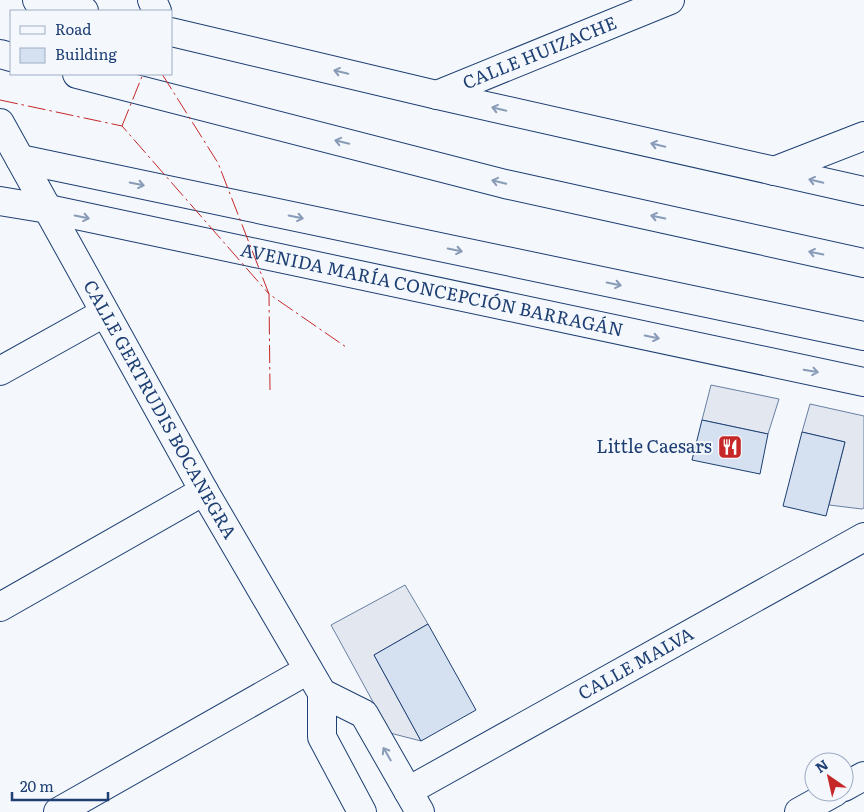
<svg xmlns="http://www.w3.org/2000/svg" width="864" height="812" font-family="Literata,serif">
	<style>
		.parking { fill: #e3e8f0; stroke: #687fa3 }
		.building { fill: #d5e0f0; stroke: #1d3f73 }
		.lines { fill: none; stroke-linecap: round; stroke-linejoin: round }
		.minor-casing { stroke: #1d3f73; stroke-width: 30 }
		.minor { stroke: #f4f7fb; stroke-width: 28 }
		.power { stroke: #c62828; stroke-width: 1; stroke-dasharray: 18 4 2.5 4; stroke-linecap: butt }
		.oneway { stroke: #889bb7 }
		.labels { text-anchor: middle; stroke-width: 4; stroke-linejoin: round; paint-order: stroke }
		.street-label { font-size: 18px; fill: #1d3f73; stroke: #f4f7fb }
		.poi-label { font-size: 18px; fill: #1d3f73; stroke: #f4f7fb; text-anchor: end }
	</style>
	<rect width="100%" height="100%" fill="#f4f7fb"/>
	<!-- parking -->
	<path class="parking" d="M711 385 779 399 768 434 702 420Z
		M810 404 864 416V508L862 509 829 505 845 442 802 432Z
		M405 585 428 624 374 655 421 741 390 733 331 625Z"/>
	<!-- building -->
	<path class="building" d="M702 420 768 434 760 474 692 460Z
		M802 432 845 442 826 516 783 506Z
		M428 624 476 710 421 741 374 655Z"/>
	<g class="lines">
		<defs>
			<g id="minor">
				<path d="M37 0 84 11"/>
				<path d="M152 0 157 11"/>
				<path d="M171 32 437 95 864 191"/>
				<path d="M0 54 11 57"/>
				<path d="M77 74 505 184 864 263"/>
				<path id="s1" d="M437 95 670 0"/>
				<path id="s2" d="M0 123 204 491 322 693V737L362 812"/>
				<path d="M20 159 864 336"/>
				<path d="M774 171 864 136"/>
				<path id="s3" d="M0 201 48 209 864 382"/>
				<path d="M0 371 104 313"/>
				<path d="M0 607 204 491"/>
				<path d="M322 693 364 714 420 812"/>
				<path d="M844 787 864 776"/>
				<path id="s4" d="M408 791 864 537"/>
				<path d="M58 812 308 670"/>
				<path d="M799 812 835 792"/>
			</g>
		</defs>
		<!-- minor casing -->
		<use href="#minor" class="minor-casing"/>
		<!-- minor -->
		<use href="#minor" class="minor"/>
		<!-- power -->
		<path class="power" d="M162 74 218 163 269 294 346 347
			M0 100 122 126 269 294 270 390
			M122 126 143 74"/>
	</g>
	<!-- one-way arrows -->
	<defs><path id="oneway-shaft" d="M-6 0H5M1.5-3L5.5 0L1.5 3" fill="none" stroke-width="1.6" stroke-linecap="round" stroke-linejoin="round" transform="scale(1.25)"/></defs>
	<g class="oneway">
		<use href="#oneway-shaft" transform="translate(341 72) rotate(-167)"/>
		<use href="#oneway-shaft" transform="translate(499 109) rotate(-167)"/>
		<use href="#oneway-shaft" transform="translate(342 142) rotate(-166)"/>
		<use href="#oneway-shaft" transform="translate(658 145) rotate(-167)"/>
		<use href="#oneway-shaft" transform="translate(816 181) rotate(-167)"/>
		<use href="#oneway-shaft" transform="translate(499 182) rotate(-166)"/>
		<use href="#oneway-shaft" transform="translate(137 184) rotate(12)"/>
		<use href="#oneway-shaft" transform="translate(82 217) rotate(12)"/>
		<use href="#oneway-shaft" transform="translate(296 217) rotate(12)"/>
		<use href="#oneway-shaft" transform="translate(658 217) rotate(-168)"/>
		<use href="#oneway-shaft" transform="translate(455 250) rotate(12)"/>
		<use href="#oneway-shaft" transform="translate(816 253) rotate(-168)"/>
		<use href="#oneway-shaft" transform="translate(614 284) rotate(12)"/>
		<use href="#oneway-shaft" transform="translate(652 337) rotate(12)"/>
		<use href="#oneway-shaft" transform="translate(811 371) rotate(10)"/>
		<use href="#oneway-shaft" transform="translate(387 754) rotate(-120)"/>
	</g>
	<!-- icons -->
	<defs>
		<symbol id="restaurant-square" viewBox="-11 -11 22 22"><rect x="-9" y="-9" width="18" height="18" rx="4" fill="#c62828" stroke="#f4f7fb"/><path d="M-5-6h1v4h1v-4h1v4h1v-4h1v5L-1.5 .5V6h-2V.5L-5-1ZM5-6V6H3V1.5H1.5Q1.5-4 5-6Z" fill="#fff"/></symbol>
	</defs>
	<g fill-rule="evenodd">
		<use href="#restaurant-square" x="716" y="433" width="28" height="28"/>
	</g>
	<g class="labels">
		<!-- street labels -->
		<g class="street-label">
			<text dy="6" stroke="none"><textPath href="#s1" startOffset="111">CALLE HUIZACHE</textPath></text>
			<text dy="6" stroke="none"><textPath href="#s3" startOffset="441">AVENIDA MARÍA CONCEPCIÓN BARRAGÁN</textPath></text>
			<text dy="6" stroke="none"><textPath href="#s2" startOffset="328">CALLE GERTRUDIS BOCANEGRA</textPath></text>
			<text dy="6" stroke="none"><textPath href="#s4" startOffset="261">CALLE MALVA</textPath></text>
		</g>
		<!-- poi labels -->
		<g class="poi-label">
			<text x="712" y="453">Little Caesars</text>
		</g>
	</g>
	<!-- legend -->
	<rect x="10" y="10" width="162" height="65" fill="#f4f7fb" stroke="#9eadc5"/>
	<rect x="20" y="26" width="25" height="8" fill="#f4f7fb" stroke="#9eadc5"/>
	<text x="55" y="35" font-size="15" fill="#1d3f73">Road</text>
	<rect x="20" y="48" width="25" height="15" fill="#d5e0f0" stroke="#9eadc5"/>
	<text x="55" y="60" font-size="15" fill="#1d3f73">Building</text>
	<!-- north arrow -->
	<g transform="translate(829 777) rotate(326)"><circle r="24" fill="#f4f7fb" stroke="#9eadc5"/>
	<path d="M0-4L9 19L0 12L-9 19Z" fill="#c62828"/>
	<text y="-8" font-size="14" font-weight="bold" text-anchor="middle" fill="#1d3f73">N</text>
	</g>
	<!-- scale -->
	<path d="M12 792v8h96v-8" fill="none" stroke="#1d3f73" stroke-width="2.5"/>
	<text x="20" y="792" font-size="15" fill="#1d3f73" stroke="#f4f7fb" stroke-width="4" paint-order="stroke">20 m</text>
</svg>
